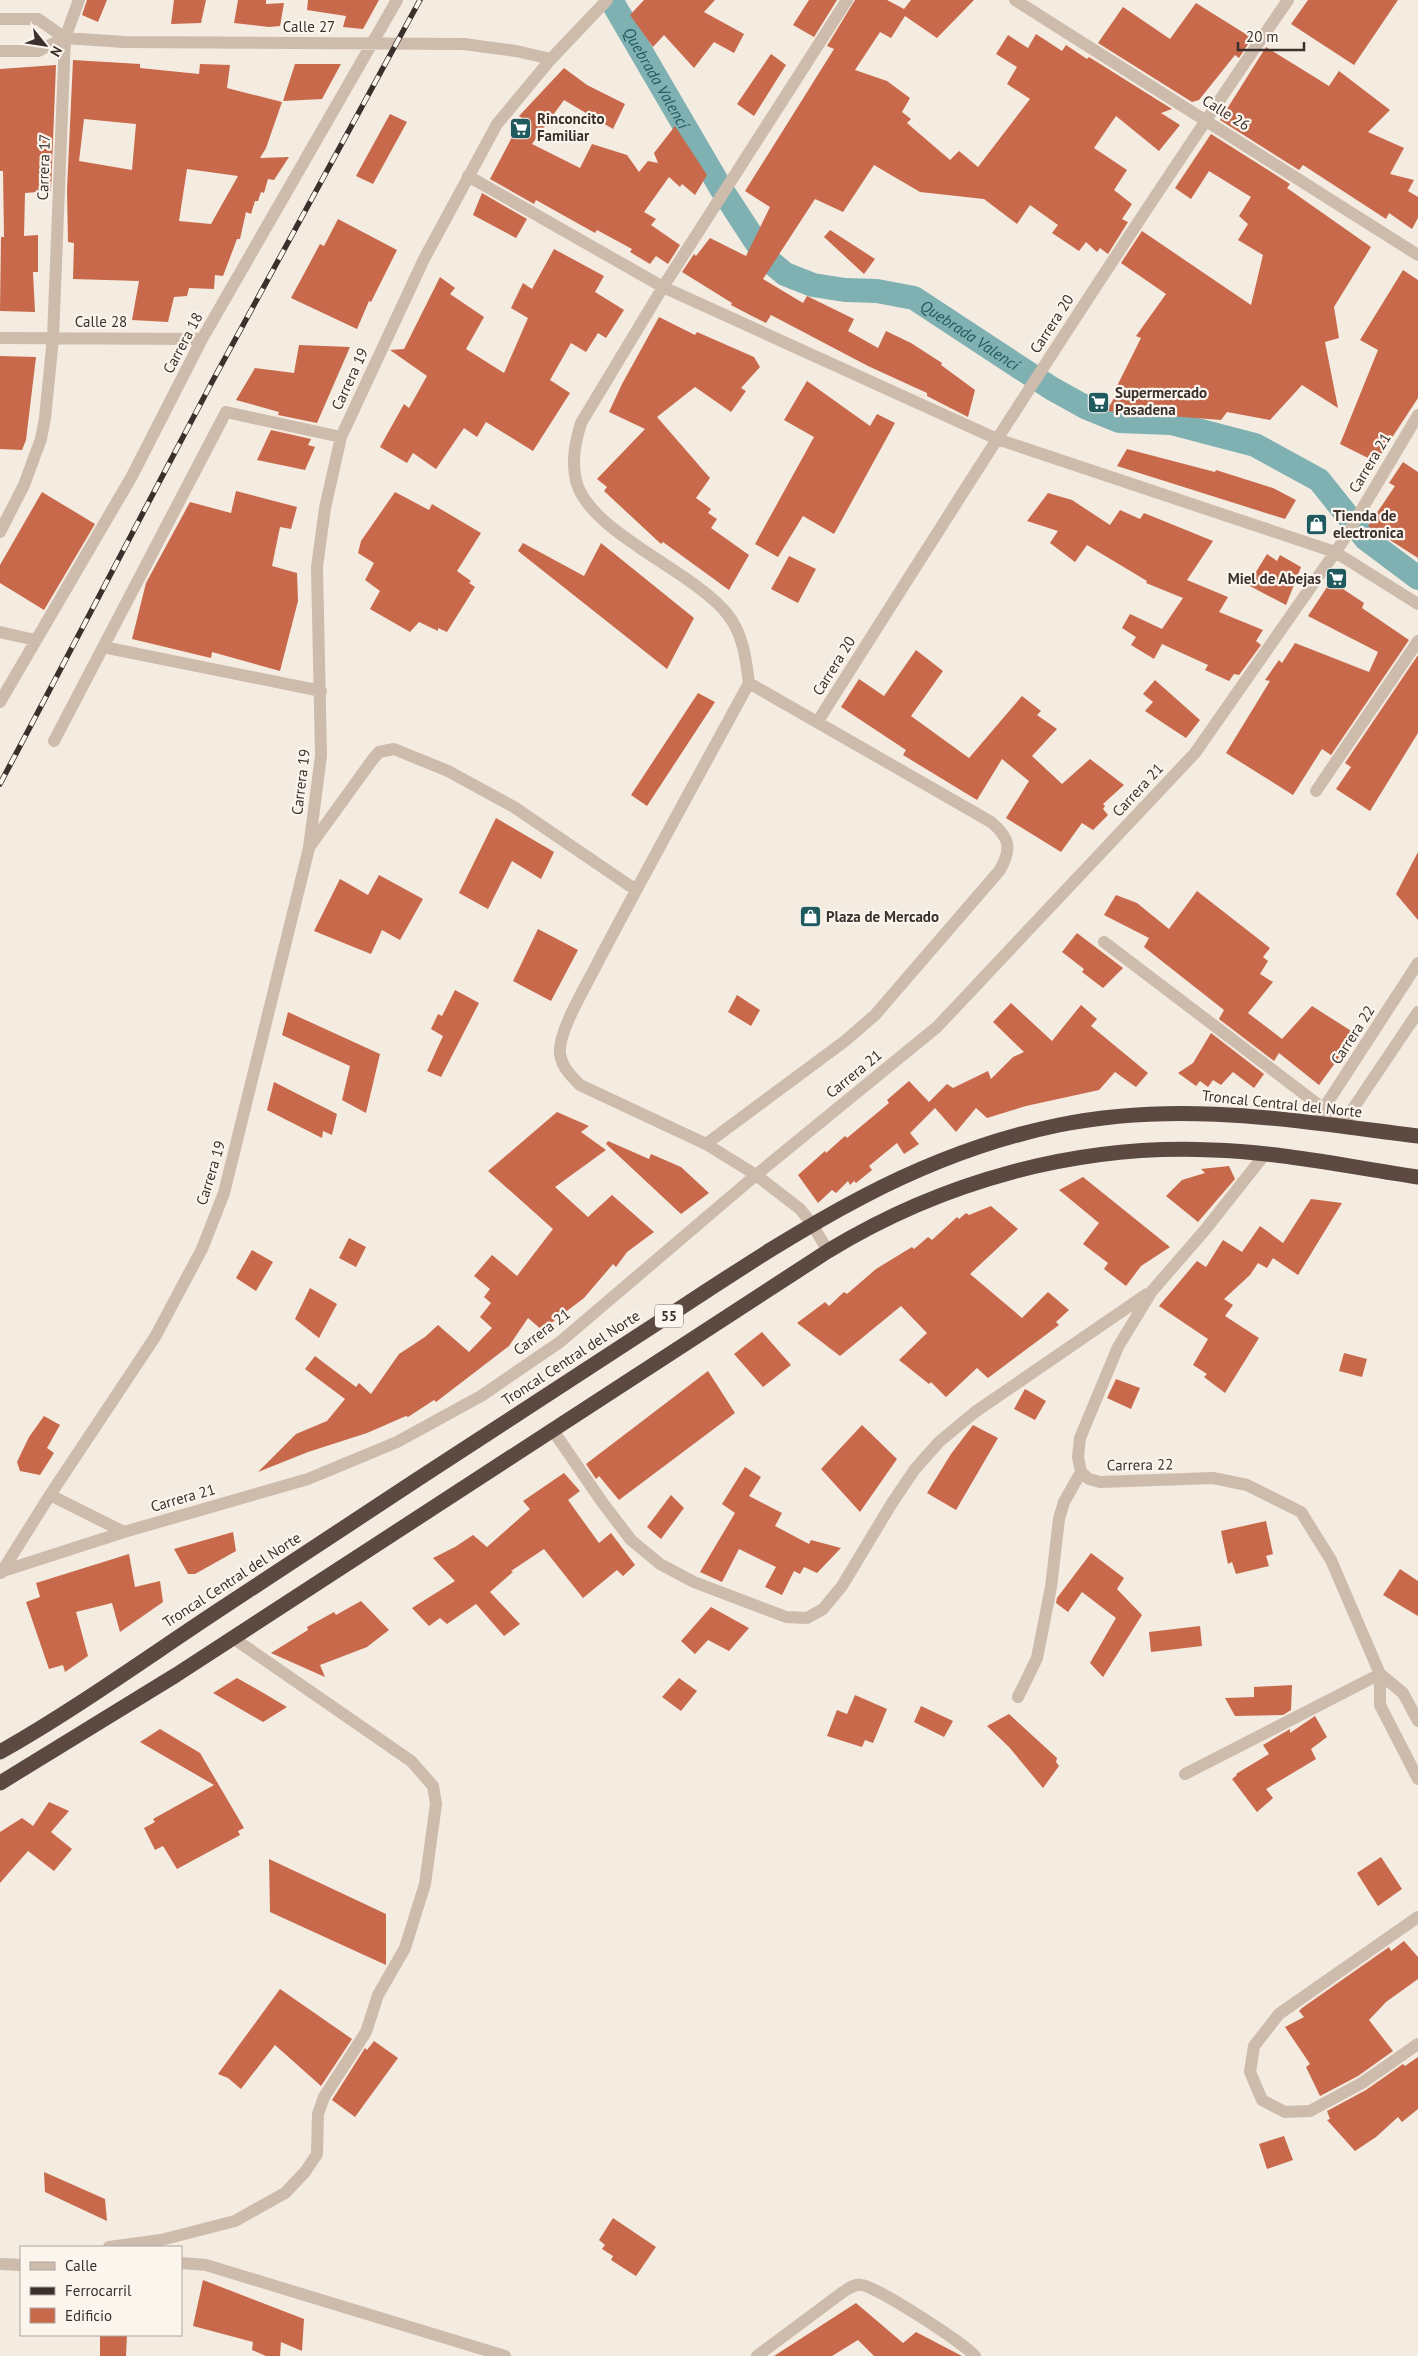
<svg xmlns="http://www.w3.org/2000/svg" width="1418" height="2356" font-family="'PT Sans',sans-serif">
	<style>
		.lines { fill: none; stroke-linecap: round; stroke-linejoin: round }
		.canal { stroke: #7fb0b2; stroke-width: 24 }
		.building { fill: #c8694b; fill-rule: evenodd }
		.minor { stroke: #cdbbac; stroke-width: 12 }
		.highway { stroke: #5c4a42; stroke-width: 15 }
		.rail-casing { stroke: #3b302b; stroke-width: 5.5 }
		.rail { stroke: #fbf5ee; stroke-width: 4; stroke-dasharray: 11; stroke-linecap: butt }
		.labels { text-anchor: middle; stroke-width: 4.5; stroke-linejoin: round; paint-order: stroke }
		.shield { fill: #fbf5ee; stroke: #756b66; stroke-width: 1 }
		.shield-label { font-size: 14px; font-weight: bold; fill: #3b302b }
		.street-label { font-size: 15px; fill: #3b302b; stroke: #fbf5ee }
		.poi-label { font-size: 15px; font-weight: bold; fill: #3b302b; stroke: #fbf5ee; text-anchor: start }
		.water-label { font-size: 16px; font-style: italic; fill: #1f5a5e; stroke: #fbf5ee }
	</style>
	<rect width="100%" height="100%" fill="#f4ebe1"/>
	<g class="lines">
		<!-- canal -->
		<path class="canal" id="s1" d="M611 0 722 190 767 259 785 274 813 285 845 290 877 291 914 298 1051 388 1087 408 1119 421 1171 423 1255 445 1319 480 1366 539 1418 578"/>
	</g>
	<!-- building -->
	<path class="building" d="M87 0H107L98 22 82 15Z
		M174 0H206L201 23 171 24Z
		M238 0H266V4L284 3 280 26 269 27 234 23Z
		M308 0H379L363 29 343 27 346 16 307 10Z
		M644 0H715L704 12 744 34 734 53 714 42 694 68 664 35 653 47 630 15Z
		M809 0H837L814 37 793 25Z
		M855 0H887L904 9 911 0H974L937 38 905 16 891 38 880 32 855 70 887 81 910 98 902 112 911 119 907 123 950 160 959 151 978 167 1030 99 1007 84 1017 67 996 54 1008 35 1028 48 1036 34 1062 51 1066 45 1087 59 1089 57 1172 109 1161 113 1180 125 1159 151 1116 116 1094 148 1127 170 1114 190 1132 204 1122 219 1128 222 1108 254 1100 248 1097 252 1086 242 1079 251 1052 233 1058 225 1030 205 1017 224 984 199 920 192 874 165 843 212 815 199 763 279 803 303 807 296 854 319 848 331 878 348 886 331 911 343 942 363 941 365 975 390 968 417 927 396V393L868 366 771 315 766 323 750 315 731 305 732 303 682 272 694 254 696 256 710 238 746 256 770 207 745 191 834 49 827 46Z
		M1308 0H1398L1354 65 1291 24Z
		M1196 3 1252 38 1239 58 1235 55 1199 100 1192 102 1098 43 1123 7 1170 39Z
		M1266 47 1329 86 1339 71 1390 110 1368 132 1404 148 1390 174 1414 180 1408 191 1418 197V218L1412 229 1389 213 1386 219 1303 165 1299 170 1220 120Z
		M771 54 786 65 754 116 737 104Z
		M73 60 140 64V68L199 74 200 64 230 65 227 88 282 102 266 148 260 158 289 157 274 180 268 179 264 193 261 192 258 201H255L251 214 246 212 240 239H237L223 276 215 275 214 289 189 288 187 296 174 297 168 322 132 320 139 281 73 279 74 243 68 242 67 190ZM84 119 136 124 132 170 79 161ZM187 169 238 176 211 224 179 221Z
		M295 64H341L322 99 283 101Z
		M56 65 51 191 25 193 24 236 38 235V272H33L35 312 0 311 1 237H4L3 171H0V69Z
		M564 68 587 85 625 104 613 129 564 100 532 144 580 168 592 144 627 155 639 172 648 161 658 163 654 153 675 126 707 175 695 195 682 184 680 187 669 177 644 212 656 219 651 225 680 245 668 264 656 256 650 264 630 252 632 249 597 230 595 233 536 200 534 204 490 179 522 118 519 116Z
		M390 114 407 122 373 184 356 176Z
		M1211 134 1290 184 1287 188 1371 247 1334 307 1339 338 1325 342 1338 408 1302 385 1270 420 1227 412 1221 420 1107 411 1116 394 1114 392 1141 338 1136 336 1166 294 1121 263 1142 231 1251 305 1263 255 1238 240 1248 224 1239 216 1251 197 1209 171 1191 199 1175 188Z
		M482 193 527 219 516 238 473 215Z
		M338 219 397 250 371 302 369 301 357 329 291 298 320 244 324 246Z
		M830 230 875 259 864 274 824 237Z
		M554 249 604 276 595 292 624 310 606 338 598 333 586 352 571 343 550 380 570 393 533 451 486 422 477 437 464 428 436 469 413 453 407 463 380 447 404 404 409 408 427 376 390 350 404 349 440 277 455 288 450 294 484 317 466 349 504 373 528 318 511 308 523 283 532 289Z
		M1403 270 1418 280V398L1376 462 1340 444 1378 350 1360 340Z
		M659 317 695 335 697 332 754 357 760 367 741 388 746 391 731 412 695 387 657 417 710 478 696 498 711 509 708 513 717 519 711 528 749 555 729 590 663 542 661 544 604 491 607 487 597 479 645 429 609 412 622 384Z
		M299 345 350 347 317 423 278 415 279 412 236 400 255 368 294 373Z
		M0 356 36 357 26 440 22 450 0 449Z
		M807 381 870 426 877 414 895 423 834 534 803 516 778 557 755 544 814 437 784 420Z
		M271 430 311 439 308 445 315 447 305 470 257 460Z
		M1127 449 1215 472 1216 470 1273 488 1296 500 1285 519 1117 466Z
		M1403 462 1418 472V558L1368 526 1395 486 1389 483Z
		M236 491 297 507 291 529 280 527 272 566 297 573 298 601 280 671 212 652 211 658 132 639 146 583 190 502 231 513Z
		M42 492 95 524 44 610 0 583V565Z
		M395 492 429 510 432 504 481 533 457 571 471 581 469 583 475 587 447 632 438 628V631L419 622 410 632 370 609 380 591 365 580 374 563 358 553 361 541Z
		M1048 493 1072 500 1110 525 1120 510 1140 519 1144 513 1213 541 1187 580 1228 597 1219 612 1263 630 1256 641 1261 645 1239 675 1234 674 1229 681 1205 670 1208 665 1162 644 1154 659 1131 645 1136 637 1122 628 1130 614 1162 629 1183 598 1146 583 1147 581 1087 545 1075 562 1050 543 1058 531 1027 521Z
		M523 543 584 576 601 543 694 618 667 669 518 551Z
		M1267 554 1277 561 1280 555 1301 567 1286 605 1248 585Z
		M789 556 816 569 798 603 771 589Z
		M1331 581 1364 603 1362 608 1409 640 1331 755 1322 749 1293 795 1226 753 1270 681 1265 680 1279 660 1282 663 1295 643 1369 672 1378 652 1308 616Z
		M916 650 943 671 911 716 969 758 1022 696 1041 711 1037 715 1057 729 1032 756 1062 784 1090 759 1124 785 1103 804 1105 806 1103 809 1108 815 1093 830 1082 823 1061 852 1006 818 1029 781 1002 759 977 800 903 755 906 750 841 707 859 679 884 696Z
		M1418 655V733L1370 811 1336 789 1351 767 1345 763Z
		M1155 680 1200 720 1186 738 1145 711 1153 702 1143 694Z
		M698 693 715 702 647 806 631 795Z
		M496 818 554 852 541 879 512 861 488 909 459 893Z
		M1418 852V920L1396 894Z
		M379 875 423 899 400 940 382 930 371 954 314 931 340 879 368 895Z
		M1197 891 1270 948 1263 957 1268 961 1260 974 1273 982 1248 1013 1282 1039 1312 1006 1356 1034 1319 1085 1279 1053 1274 1061 1219 1019 1224 1010 1144 947 1149 938 1104 915 1116 895 1137 903 1169 929Z
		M538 929 578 950 551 1001 513 981Z
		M1077 933 1123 968 1103 988 1082 972 1084 969 1062 952Z
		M455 990 479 1003 441 1077 427 1071 443 1036 431 1029 438 1014 442 1016Z
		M737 995 760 1010 751 1026 728 1012Z
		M1011 1003 1052 1041 1081 1005 1097 1019 1091 1026 1148 1073 1136 1087 1115 1072 1099 1090 1026 1106 987 1118 976 1108 956 1132 935 1108 910 1133 919 1144 904 1154 897 1143 869 1166 872 1170 856 1183 854 1181 850 1185 848 1181 836 1193 832 1190 818 1203 798 1175 825 1151 826 1153 845 1136 847 1138 889 1103 887 1100 909 1081 929 1102 947 1084 953 1088 988 1071 991 1079 1013 1057 1024 1052 993 1022Z
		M288 1012 380 1054 366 1113 342 1100 350 1066 282 1035Z
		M1211 1033 1264 1074 1254 1088 1233 1072 1221 1085 1213 1080 1208 1087 1200 1081 1196 1086 1178 1073 1193 1063Z
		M274 1082 337 1114 332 1135 323 1131 322 1138 267 1110Z
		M557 1112 589 1126 581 1132 606 1150 555 1187 588 1217 612 1195 654 1232 627 1252 616 1267 613 1264 584 1298 542 1330 528 1318 509 1346 436 1402 434 1400 408 1417 406 1416 367 1433 308 1452 258 1472 296 1434 327 1421 345 1399 305 1369 315 1356 356 1387 359 1383 371 1394 399 1354 425 1337 438 1325 469 1352 492 1328 480 1317 491 1303 484 1297 490 1289 474 1276 492 1255 517 1276 553 1229 488 1171Z
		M608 1141 649 1159 651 1154 681 1167 709 1193 681 1214 606 1144Z
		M1229 1166 1235 1179 1198 1222 1166 1196 1182 1180 1205 1173 1201 1169Z
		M1083 1177 1170 1247 1141 1266 1126 1286 1104 1269 1108 1263 1083 1244 1099 1223 1059 1190Z
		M1311 1199 1342 1203 1298 1275 1273 1258 1267 1268 1258 1263 1250 1275 1224 1299 1233 1305 1225 1316 1259 1338 1225 1393 1204 1377 1207 1374 1193 1365 1208 1339 1159 1306 1197 1261 1206 1267 1223 1240 1242 1252 1260 1226 1283 1243Z
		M991 1206 1018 1229 970 1274 1022 1318 1048 1292 1069 1310 1056 1322 1059 1325 988 1378 977 1368 946 1397 931 1382 929 1384 899 1360 927 1333 901 1306 840 1356 797 1323 825 1302 829 1306 844 1292 847 1294 876 1269 912 1247 914 1249 928 1237 932 1240 957 1217 959 1219 966 1213 969 1215Z
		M349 1238 366 1247 356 1267 339 1258Z
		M252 1250 273 1262 256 1291 236 1278Z
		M310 1288 337 1304 319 1338 295 1319Z
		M762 1332 791 1365 763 1387 734 1354Z
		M1344 1353 1367 1359 1362 1377 1339 1371Z
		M708 1371 735 1413 619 1500 599 1476 596 1479 586 1464Z
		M1116 1379 1140 1388 1131 1409 1107 1398Z
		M1025 1389 1046 1401 1035 1420 1014 1409Z
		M44 1416 60 1425 47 1448 54 1453 40 1475 20 1471 17 1462 29 1437Z
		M862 1425 897 1459 860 1512 821 1469Z
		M973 1425 998 1438 956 1510 927 1493 951 1454Z
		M745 1467 761 1477 749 1496 782 1513 775 1526 809 1544 811 1540 841 1548 817 1573 804 1567 800 1574 794 1571 782 1595 765 1587 776 1567 739 1549 722 1582 700 1572 735 1513 722 1504Z
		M564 1473 580 1491 568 1500 599 1543 611 1533 635 1565 623 1576 617 1570 583 1598 544 1549 511 1571 513 1572 490 1592 520 1624 504 1636 476 1604 447 1624 440 1618 429 1626 412 1608 455 1581 433 1558 455 1547 473 1535 487 1547 530 1509 523 1501Z
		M671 1495 684 1508 661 1539 647 1527Z
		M1266 1521 1273 1554 1266 1556 1269 1566 1236 1574 1232 1562 1228 1564 1221 1531Z
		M233 1532 236 1551 195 1574H188L174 1549Z
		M1091 1553 1124 1578 1117 1589 1142 1615 1103 1677 1090 1663 1116 1618 1082 1592 1068 1612 1056 1603 1057 1598Z
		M129 1554 135 1587 160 1581 163 1602 120 1632 112 1603 76 1612 88 1656 65 1672 63 1665 49 1669 26 1602 40 1597 36 1583Z
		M1400 1569 1418 1581V1616L1383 1595Z
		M361 1601 389 1630 367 1647 320 1665 325 1677 271 1653 308 1630 307 1627 334 1612 336 1615Z
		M711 1607 749 1628 729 1651 708 1640 695 1654 681 1641Z
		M1200 1626 1202 1646 1151 1652 1149 1632Z
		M237 1678 260 1691 287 1707 263 1722 213 1693Z
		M679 1678 697 1691 681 1711 662 1697Z
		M1292 1685 1291 1710 1283 1715 1235 1716 1225 1698 1254 1697V1687Z
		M855 1695 887 1709 873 1743 865 1740 862 1747 827 1736 837 1710 847 1714Z
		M921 1706 953 1721 944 1737 914 1722Z
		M1009 1714 1057 1758 1056 1762 1059 1766 1043 1788 1009 1747 987 1726Z
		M1315 1716 1327 1737 1311 1749 1316 1759 1266 1789 1273 1798 1257 1812 1232 1779 1237 1775 1236 1774 1269 1754 1263 1745 1290 1729V1733Z
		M160 1729 200 1753 244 1828 238 1831 240 1835 177 1869 163 1846 155 1850 144 1828 155 1822 153 1819 214 1785 140 1742Z
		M49 1802 69 1811 51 1832 72 1849 54 1871 28 1851 0 1883V1832L22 1818 33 1826Z
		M1381 1857 1402 1889 1378 1906 1357 1873Z
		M269 1859 386 1914V1965L270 1912Z
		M1404 1941 1418 1957V1979L1386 2002 1369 2020 1393 2051 1358 2076 1320 2096 1306 2067 1310 2064 1285 2027 1304 2017 1299 2011 1302 2008 1389 1947 1391 1951Z
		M280 1989 352 2039 321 2086 275 2045 241 2089 228 2078 218 2074Z
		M374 2041 398 2058 355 2117 332 2100 365 2048 367 2050Z
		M1418 2057V2109L1402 2122 1398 2117 1376 2137 1355 2151 1327 2120 1330 2119 1327 2111 1366 2090 1403 2064 1405 2066Z
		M1284 2136 1293 2160 1267 2169 1259 2144Z
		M44 2172 105 2199 107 2221 45 2192Z
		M613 2218 656 2247 636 2276 611 2260 613 2256 602 2249 605 2245 599 2240Z
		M203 2280 304 2319 302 2351 281 2342 280 2356H266L252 2350 253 2342 193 2326Z
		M856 2303 903 2343 916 2332 962 2356H874L858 2340 832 2356H774Z
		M100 2335H127L126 2356H100Z"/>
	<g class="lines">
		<!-- minor -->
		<path class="minor" d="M1015 0 1418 255
			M0 19H38L65 38
			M0 51H38L65 38 124 42 464 44 516 51 551 59
			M468 176 663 287 997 439 1335 552 1418 604
			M0 338 202 339
			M0 532 24 485 41 439 45 418 53 338 65 38 79 0
			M0 632 35 640
			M103 647 321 691
			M0 702 132 476 202 339 397 0
			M818 721C971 479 1125 236 1288 0
			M54 741 226 412 341 437
			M1316 791 1418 641
			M310 846 373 759 379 752 394 749 448 771 514 807 636 890
			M1104 942 1324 1109 1348 1117
			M1320 1114 1418 963
			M1344 1122 1418 1012
			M706 1144 845 1041 875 1015 1000 870C1012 848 1010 838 991 822L749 683
			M1265 1154 1205 1230 1152 1291 1118 1347 1080 1438 1078 1457 1081 1472 1089 1479 1100 1482 1213 1478 1247 1485 1301 1512 1331 1560 1380 1674V1705L1418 1779
			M828 1251 812 1224 800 1209 756 1175 706 1144 580 1085C571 1076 562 1067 560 1054 557 1032 589 981 599 960 648 867 699 775 749 683 746 659 743 634 728 615 694 570 581 530 575 475 572 456 576 440 581 423L663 287 847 0
			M552 1429 602 1502 631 1540 660 1564 694 1582 786 1617 807 1618 823 1609 842 1586 892 1503 915 1469 939 1442 975 1412 1147 1294
			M50 1495 124 1532
			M3 1571 124 1532 308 1479 397 1442 481 1396 560 1342 756 1175 937 1027 1195 753 1343 541 1418 415
			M1 1573 50 1495 155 1337 202 1249 224 1193 309 848 321 756 317 567 325 508 341 437 424 259 497 124 551 59 607 0
			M1380 1674 1403 1693 1418 1721
			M1018 1697 1037 1658 1051 1587 1059 1519 1064 1502 1081 1472
			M1185 1774 1380 1674
			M1418 1917 1279 2014 1254 2046 1250 2072 1262 2100 1285 2112 1310 2111 1362 2083 1418 2044
			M109 2247 161 2240 235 2221 285 2193 305 2172 317 2154 318 2114 324 2097 366 2032 378 1995 405 1948 425 1884 436 1804 433 1786 411 1761 233 1638
			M181 2263 206 2265 505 2356
			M0 2264 21 2265
			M757 2356 843 2292C849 2288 854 2284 861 2285 875 2285 965 2344 975 2356"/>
		<!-- highway -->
		<path class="highway" d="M0 1752C76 1709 149 1656 222 1608 361 1516 499 1426 639 1335 775 1247 897 1158 1059 1125 1182 1100 1296 1121 1418 1136
			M0 1783 176 1675 828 1251C943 1181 1077 1144 1212 1150 1281 1152 1350 1167 1418 1177"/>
		<defs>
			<path id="rail" d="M0 784 212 382 420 0"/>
		</defs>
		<!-- rail casing -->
		<use href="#rail" class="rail-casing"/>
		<!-- rail -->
		<use href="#rail" class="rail"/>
	</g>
	<!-- icons -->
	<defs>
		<symbol id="supermarket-square" viewBox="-11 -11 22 22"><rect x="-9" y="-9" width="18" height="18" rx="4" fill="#1f5a5e" stroke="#fbf5ee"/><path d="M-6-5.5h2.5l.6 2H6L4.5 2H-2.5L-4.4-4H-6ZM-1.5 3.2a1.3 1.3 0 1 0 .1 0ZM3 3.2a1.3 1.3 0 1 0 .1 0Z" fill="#fff"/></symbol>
		<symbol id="shop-square" viewBox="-11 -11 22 22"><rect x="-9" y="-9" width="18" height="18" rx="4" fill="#1f5a5e" stroke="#fbf5ee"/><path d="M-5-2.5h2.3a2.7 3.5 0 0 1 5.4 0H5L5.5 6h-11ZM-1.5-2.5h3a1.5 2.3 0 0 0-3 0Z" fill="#fff"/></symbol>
	</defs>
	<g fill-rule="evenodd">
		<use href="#supermarket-square" x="508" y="116" width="25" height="25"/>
		<use href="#supermarket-square" x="1086" y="390" width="25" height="25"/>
		<use href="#shop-square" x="1304" y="512" width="25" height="25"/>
		<use href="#supermarket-square" x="1324" y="566" width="25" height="25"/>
		<use href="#shop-square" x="798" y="904" width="25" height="25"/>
	</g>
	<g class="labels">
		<!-- shield labels -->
		<rect class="shield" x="655" y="1304.5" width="28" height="23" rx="4"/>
		<g class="shield-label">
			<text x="669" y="1321">55</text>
		</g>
		<!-- street labels -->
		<g class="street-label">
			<text x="309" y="32">Calle 27</text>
			<text transform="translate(1226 113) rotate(32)" y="5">Calle 26</text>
			<text transform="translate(44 167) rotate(-88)" y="5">Carrera 17</text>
			<text x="101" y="327">Calle 28</text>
			<text transform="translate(1052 324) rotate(-57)" y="5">Carrera 20</text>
			<text transform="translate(183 343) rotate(-62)" y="5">Carrera 18</text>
			<text transform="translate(350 379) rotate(-65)" y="5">Carrera 19</text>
			<text transform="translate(1370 463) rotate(-59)" y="5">Carrera 21</text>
			<text transform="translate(834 666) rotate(-58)" y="5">Carrera 20</text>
			<text transform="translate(301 782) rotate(-83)" y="5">Carrera 19</text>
			<text transform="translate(1138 790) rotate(-47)" y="5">Carrera 21</text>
			<text transform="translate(1353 1035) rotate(-57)" y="5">Carrera 22</text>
			<text transform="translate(854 1074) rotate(-39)" y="5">Carrera 21</text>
			<text transform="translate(1282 1104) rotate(6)" y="5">Troncal Central del Norte</text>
			<text transform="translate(211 1173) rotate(-73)" y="5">Carrera 19</text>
			<text transform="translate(542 1332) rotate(-37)" y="5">Carrera 21</text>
			<text transform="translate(571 1358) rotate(-33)" y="5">Troncal Central del Norte</text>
			<text transform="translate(1140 1465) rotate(-1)" y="5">Carrera 22</text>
			<text transform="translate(183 1498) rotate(-16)" y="5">Carrera 21</text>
			<text transform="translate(232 1580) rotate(-33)" y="5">Troncal Central del Norte</text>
		</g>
		<!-- poi labels -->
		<g class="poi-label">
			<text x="537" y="124">Rinconcito<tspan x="537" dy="17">Familiar</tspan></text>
			<text x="1115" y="398">Supermercado<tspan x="1115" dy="17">Pasadena</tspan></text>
			<text x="1333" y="521">Tienda de<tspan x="1333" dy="17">electronica</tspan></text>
			<text x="1321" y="584" text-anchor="end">Miel de Abejas</text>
			<text x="826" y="922">Plaza de Mercado</text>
		</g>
		<!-- water labels -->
		<g class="water-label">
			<text dy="6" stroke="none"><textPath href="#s1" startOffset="90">Quebrada Valencí</textPath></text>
			<text dy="6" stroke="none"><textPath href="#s1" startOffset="525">Quebrada Valencí</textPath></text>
		</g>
	</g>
	<!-- legend -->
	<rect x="20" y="2246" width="162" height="90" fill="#fbf5ee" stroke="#aea6a0"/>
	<rect x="30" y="2262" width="25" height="8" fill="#cdbbac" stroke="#aea6a0"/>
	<text x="65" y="2271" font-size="15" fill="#3b302b">Calle</text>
	<rect x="30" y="2287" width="25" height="8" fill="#3b302b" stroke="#aea6a0"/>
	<text x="65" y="2296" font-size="15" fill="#3b302b">Ferrocarril</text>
	<rect x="30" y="2308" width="25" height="15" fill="#c8694b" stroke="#aea6a0"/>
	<text x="65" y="2321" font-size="15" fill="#3b302b">Edificio</text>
	<!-- north arrow -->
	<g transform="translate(45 45) rotate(120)" stroke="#fbf5ee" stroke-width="4" paint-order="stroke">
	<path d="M0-4L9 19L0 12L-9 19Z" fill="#3b302b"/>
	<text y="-8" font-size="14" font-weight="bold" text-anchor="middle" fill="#3b302b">N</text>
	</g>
	<!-- scale -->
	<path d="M1238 42v8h66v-8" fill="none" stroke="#3b302b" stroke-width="2.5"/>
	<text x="1246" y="42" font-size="15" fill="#3b302b" stroke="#fbf5ee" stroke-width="4" paint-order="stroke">20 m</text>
</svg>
